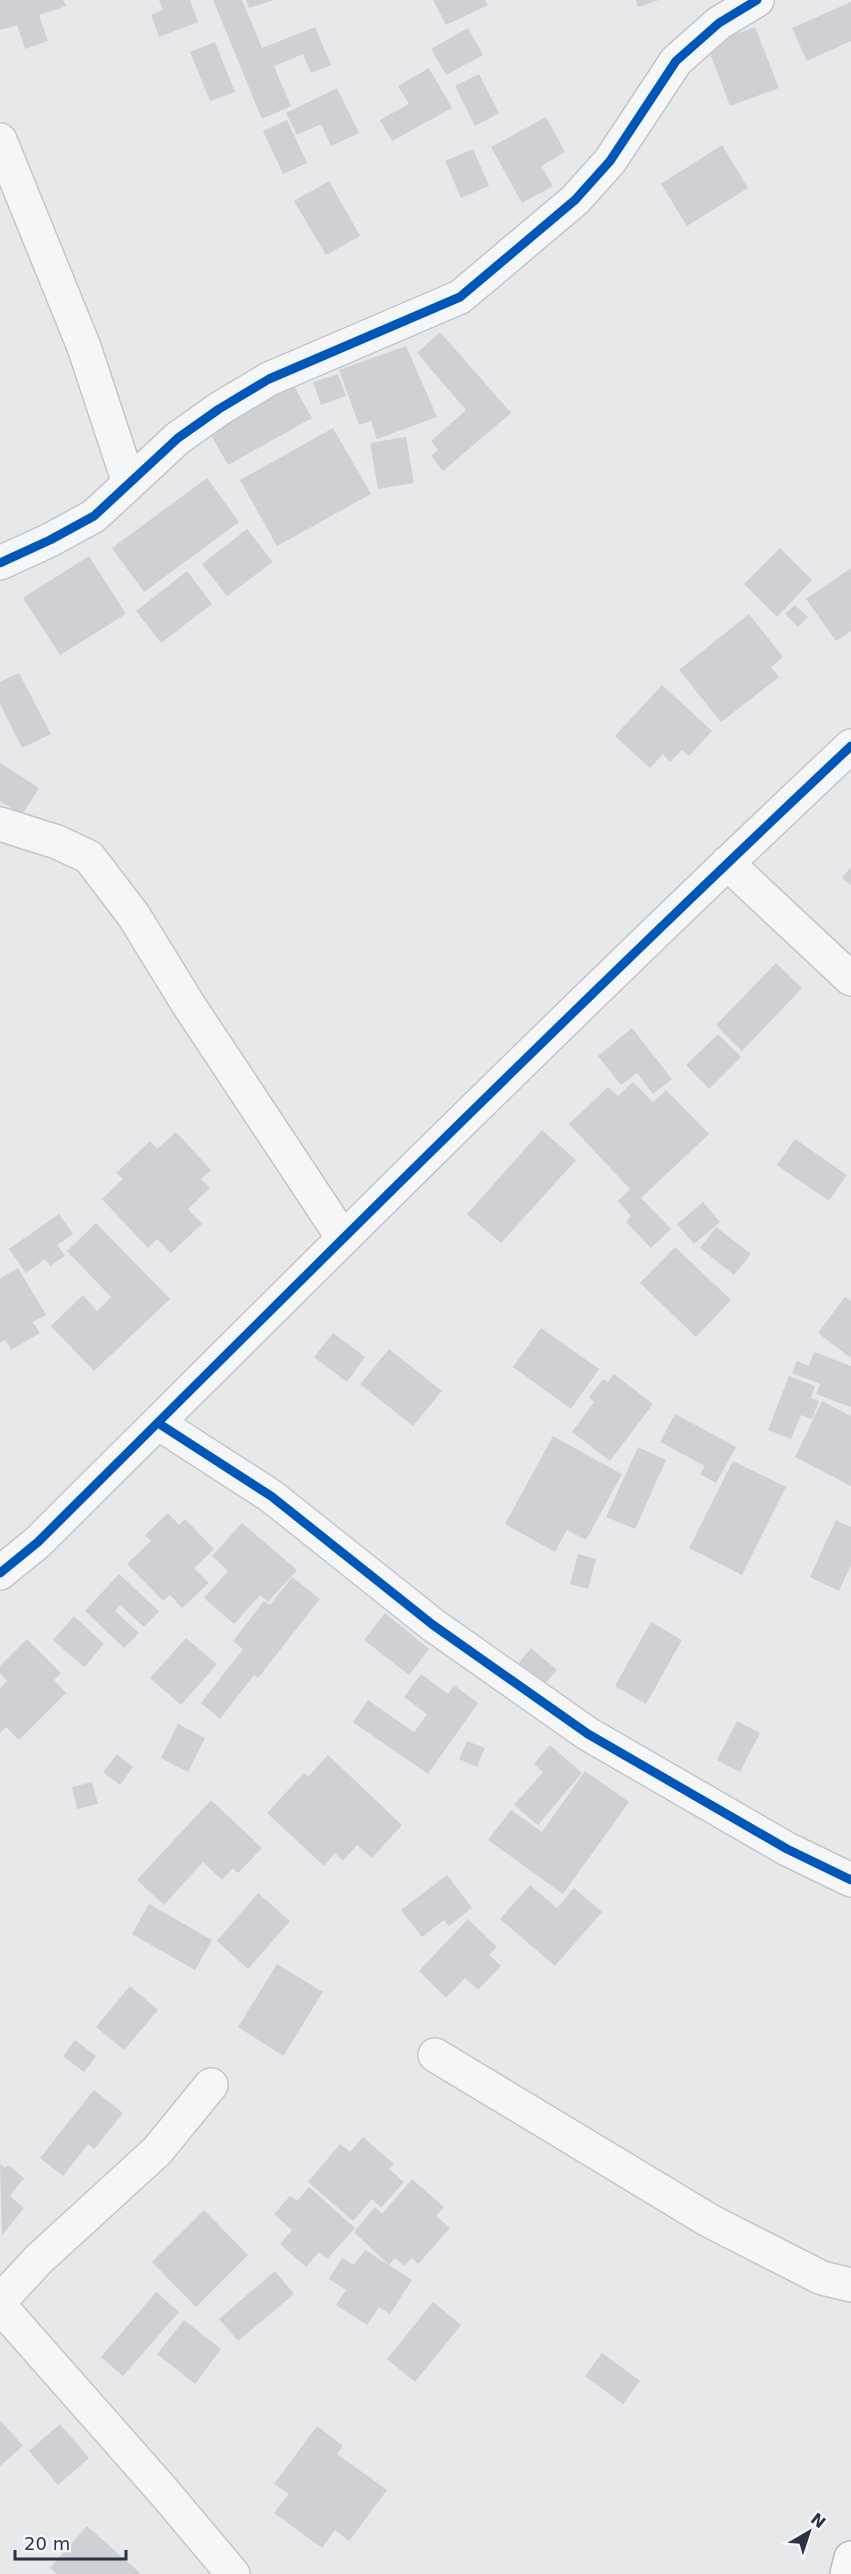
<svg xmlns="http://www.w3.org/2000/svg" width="851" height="2574" font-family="'DejaVu Sans',sans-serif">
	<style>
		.building { fill: #ced0d3 }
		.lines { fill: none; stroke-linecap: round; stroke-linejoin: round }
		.minor-casing { stroke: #c4c6c8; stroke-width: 36 }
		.highway-casing { stroke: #b8bbbf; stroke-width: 36 }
		.minor { stroke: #f5f6f7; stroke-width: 33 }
		.highway { stroke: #f8f8f8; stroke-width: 33 }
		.cycleway-casing { stroke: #f4f6f9; stroke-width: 13 }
		.cycleway { stroke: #0057b8; stroke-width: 9 }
	</style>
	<rect width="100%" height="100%" fill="#e6e8ea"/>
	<!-- building -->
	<path class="building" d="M0 0H63L66 6 39 15 48 41 25 49 17 25 0 30Z
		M159 0H190L198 22 159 37 151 15 163 10Z
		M213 0H242L262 48 315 27 331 65 311 73 303 54 274 66 291 106 262 119Z
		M246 0H274L249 8Z
		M433 0H485L488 5 446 25Z
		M636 0H659L638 7Z
		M851 2V41L807 61 792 28Z
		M755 27 779 88 730 106 707 45Z
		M468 28 483 55 446 75 431 49Z
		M215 42 235 92 210 101 190 52Z
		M429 68 452 108 392 141 380 120 409 104 398 86Z
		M479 74 499 113 475 126 455 86Z
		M337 88 359 133 331 146 321 124 297 135 286 113Z
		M546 117 565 152 541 166 553 186 522 203 491 147Z
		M287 120 307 163 283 174 263 131Z
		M722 145 748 188 687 226 661 184Z
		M473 149 489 186 461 198 445 161Z
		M329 181 360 236 326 255 294 201Z
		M440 332 511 413 443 471 431 456 438 450 431 441 466 410 417 353Z
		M406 346 437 417 377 439 371 421 359 425 339 370Z
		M338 374 346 396 321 405 313 382Z
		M291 381 312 418 228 465 207 428Z
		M333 428 371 494 277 546 240 480Z
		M406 437 414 483 378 489 370 443Z
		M207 478 239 522 144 592 112 548Z
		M247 529 273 562 227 596 202 564Z
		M780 548 812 580 777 617 744 584Z
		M89 556 126 614 60 655 23 598Z
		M851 568V631L836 641 806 599Z
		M187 571 212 604 161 643 136 611Z
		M795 605 808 617 798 627 785 614Z
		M749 614 783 657 771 667 779 677 721 722 679 670Z
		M19 673 51 734 22 748 0 704V682Z
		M662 685 712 731 689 756 682 750 670 762 663 754 650 768 615 736Z
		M0 763 39 788 22 815 0 801Z
		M851 867V885L842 878Z
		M776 963 802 988 742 1051 716 1025Z
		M632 1028 672 1079 653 1094 637 1073 621 1085 598 1056Z
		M718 1034 741 1057 709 1089 686 1065Z
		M633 1082 653 1102 666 1090 709 1134 641 1198 671 1229 651 1248 626 1222 631 1216 618 1201 630 1189 569 1124 608 1087 618 1096Z
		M542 1130 576 1160 501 1243 467 1214Z
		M176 1132 211 1170 201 1179 210 1188 188 1209 202 1224 171 1253 157 1239 148 1248 102 1199 123 1179 116 1173 150 1141 157 1149Z
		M795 1139 847 1175 829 1201 777 1165Z
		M703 1202 720 1222 694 1244 677 1224Z
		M59 1214 73 1234 57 1245 65 1256 50 1266 45 1259 26 1273 9 1249Z
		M96 1223 170 1299 94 1371 51 1326 83 1295 97 1311 111 1297 67 1251Z
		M716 1227 751 1254 734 1275 700 1248Z
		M675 1247 731 1300 696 1337 640 1283Z
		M18 1268 46 1315 33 1322 40 1333 11 1350 5 1340 0 1343V1278Z
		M845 1297 851 1301V1358L818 1333Z
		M541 1328 599 1369 571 1409 513 1367Z
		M333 1333 365 1357 347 1382 314 1357Z
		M389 1349 442 1391 413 1426 360 1384Z
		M814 1352 851 1366V1407L816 1394 820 1384 792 1373 797 1361 809 1366Z
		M614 1374 653 1404 610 1461 572 1432 594 1402 589 1397 603 1379 608 1382Z
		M789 1376 815 1386 811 1398 819 1401 812 1419 801 1415 791 1439 768 1430Z
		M822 1401 851 1416V1486L795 1457Z
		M675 1414 736 1447 716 1483 700 1474 705 1466 660 1442Z
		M553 1436 622 1474 586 1540 567 1530 555 1552 505 1524Z
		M638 1447 666 1460 635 1529 606 1517Z
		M733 1461 786 1487 742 1575 689 1548Z
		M168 1513 179 1525 185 1519 214 1549 194 1568 209 1583 182 1608 170 1595 163 1601 127 1564 151 1541 145 1535Z
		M836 1520 851 1527V1565L839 1591 810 1577Z
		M242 1523 297 1570 268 1602 260 1595 234 1624 204 1598 228 1571 212 1556Z
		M578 1554 596 1559 588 1589 570 1584Z
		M119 1574 159 1611 144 1627 120 1605 115 1611 139 1633 124 1648 85 1611Z
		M292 1577 320 1599 258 1678 254 1675 220 1719 201 1703 243 1649 233 1641 264 1601 270 1605Z
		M385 1613 429 1649 409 1675 364 1640Z
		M74 1616 104 1644 84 1667 53 1640Z
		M651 1622 682 1640 646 1704 615 1686Z
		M186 1638 217 1664 181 1705 150 1678Z
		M27 1639 61 1673 54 1680 66 1693 19 1740 6 1727 0 1733V1688L7 1681 0 1673V1666Z
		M531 1648 557 1670 541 1688 516 1666Z
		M421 1674 448 1694 454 1685 478 1703 428 1774 353 1722 368 1700 414 1732 427 1714 404 1697Z
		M737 1721 760 1733 740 1772 717 1760Z
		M178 1724 205 1738 188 1772 161 1758Z
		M467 1741 485 1748 477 1767 459 1759Z
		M550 1745 582 1773 538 1825 514 1805 543 1772 534 1764Z
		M117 1754 133 1767 120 1785 103 1772Z
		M328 1755 402 1825 372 1858 357 1845 343 1861 335 1853 324 1866 267 1813 304 1773 308 1777Z
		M585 1771 629 1802 563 1894 488 1840 511 1810 542 1832Z
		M92 1782 98 1804 77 1809 72 1787Z
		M211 1800 262 1848 238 1873 233 1868 222 1880 203 1862 164 1905 137 1880Z
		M447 1875 472 1908 449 1926 444 1920 422 1937 401 1910Z
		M530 1885 557 1908 574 1888 602 1912 555 1966 500 1919Z
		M258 1893 290 1921 248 1969 217 1941Z
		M149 1904 212 1940 195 1970 132 1934Z
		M468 1919 497 1947 489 1955 501 1966 478 1990 465 1978 446 1998 419 1971Z
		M277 1964 323 1992 283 2056 238 2027Z
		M130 1986 158 2010 124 2050 96 2027Z
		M75 2040 96 2056 84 2072 63 2056Z
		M94 2090 123 2113 94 2149 88 2144 63 2176 40 2158Z
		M363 2137 394 2164 389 2169 404 2182 381 2208 372 2199 353 2221 308 2182 340 2144 350 2152Z
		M0 2164 5 2168 8 2165 24 2178 10 2196 24 2208 2 2235Z
		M412 2179 444 2207 436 2216 450 2228 418 2264 412 2258 404 2266 395 2258 389 2265 354 2232 375 2207 382 2214Z
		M309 2187 355 2228 327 2259 319 2252 306 2267 280 2244 292 2230 274 2214 290 2196 297 2201Z
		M204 2210 248 2255 196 2307 152 2262Z
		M365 2250 412 2280 390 2314 379 2307 367 2325 336 2305 346 2290 329 2279 342 2258 354 2265Z
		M275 2271 294 2294 238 2341 219 2319Z
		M156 2292 179 2312 123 2376 101 2357Z
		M433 2302 461 2325 415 2382 387 2359Z
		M184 2320 221 2349 195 2384 157 2354Z
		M602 2353 640 2381 623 2404 585 2376Z
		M0 2420 23 2446 0 2466Z
		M60 2424 89 2458 58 2485 29 2451Z
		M317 2426 343 2446 337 2454 387 2490 349 2541 335 2530 322 2548 274 2513 289 2494 274 2484Z
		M87 2526 141 2574H57L50 2568Z"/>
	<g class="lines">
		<defs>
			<path id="minor" d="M0 140 84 347 129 483
				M0 563 50 540 94 516 178 438 219 409 269 379 460 297 575 200 610 161 676 61 719 23 757 0
				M0 824 57 842 89 857 134 916 188 1004 343 1238
				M727 863 851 979
				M158 1423 271 1496 433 1625 588 1734 787 1849 851 1880
				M0 1573 38 1542C307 1274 575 1006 851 746
				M435 2055 710 2221 822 2278 851 2285
				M0 2301 39 2259 157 2151 211 2085
				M0 2306 164 2492 233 2574"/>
			<path id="highway" d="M847 2574 851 2558"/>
		</defs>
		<!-- minor casing -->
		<use href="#minor" class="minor-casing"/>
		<!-- highway casing -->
		<use href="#highway" class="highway-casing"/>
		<!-- minor -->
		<use href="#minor" class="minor"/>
		<!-- highway -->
		<use href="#highway" class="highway"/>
		<defs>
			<path id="cycleway" d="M0 563 50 540 94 516 178 438 219 409 269 379 460 297 575 200 610 161 676 61 719 23 757 0
				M158 1423 271 1496 433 1625 588 1734 787 1849 851 1880
				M0 1573 38 1542C307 1274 575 1006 851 746"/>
		</defs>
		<!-- cycleway casing -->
		<use href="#cycleway" class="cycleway-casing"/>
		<!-- cycleway -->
		<use href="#cycleway" class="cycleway"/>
	</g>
	<!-- north arrow -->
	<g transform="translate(809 2532) rotate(39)" stroke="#f4f6f9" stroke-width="4.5" paint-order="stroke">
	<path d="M0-4.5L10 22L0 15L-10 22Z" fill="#2b3445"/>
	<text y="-9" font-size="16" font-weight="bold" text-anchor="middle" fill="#2b3445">N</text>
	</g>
	<!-- scale -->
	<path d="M15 2550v9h111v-9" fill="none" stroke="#2b3445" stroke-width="3"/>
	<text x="24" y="2550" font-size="18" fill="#2b3445" stroke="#f4f6f9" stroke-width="4.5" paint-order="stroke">20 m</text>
</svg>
